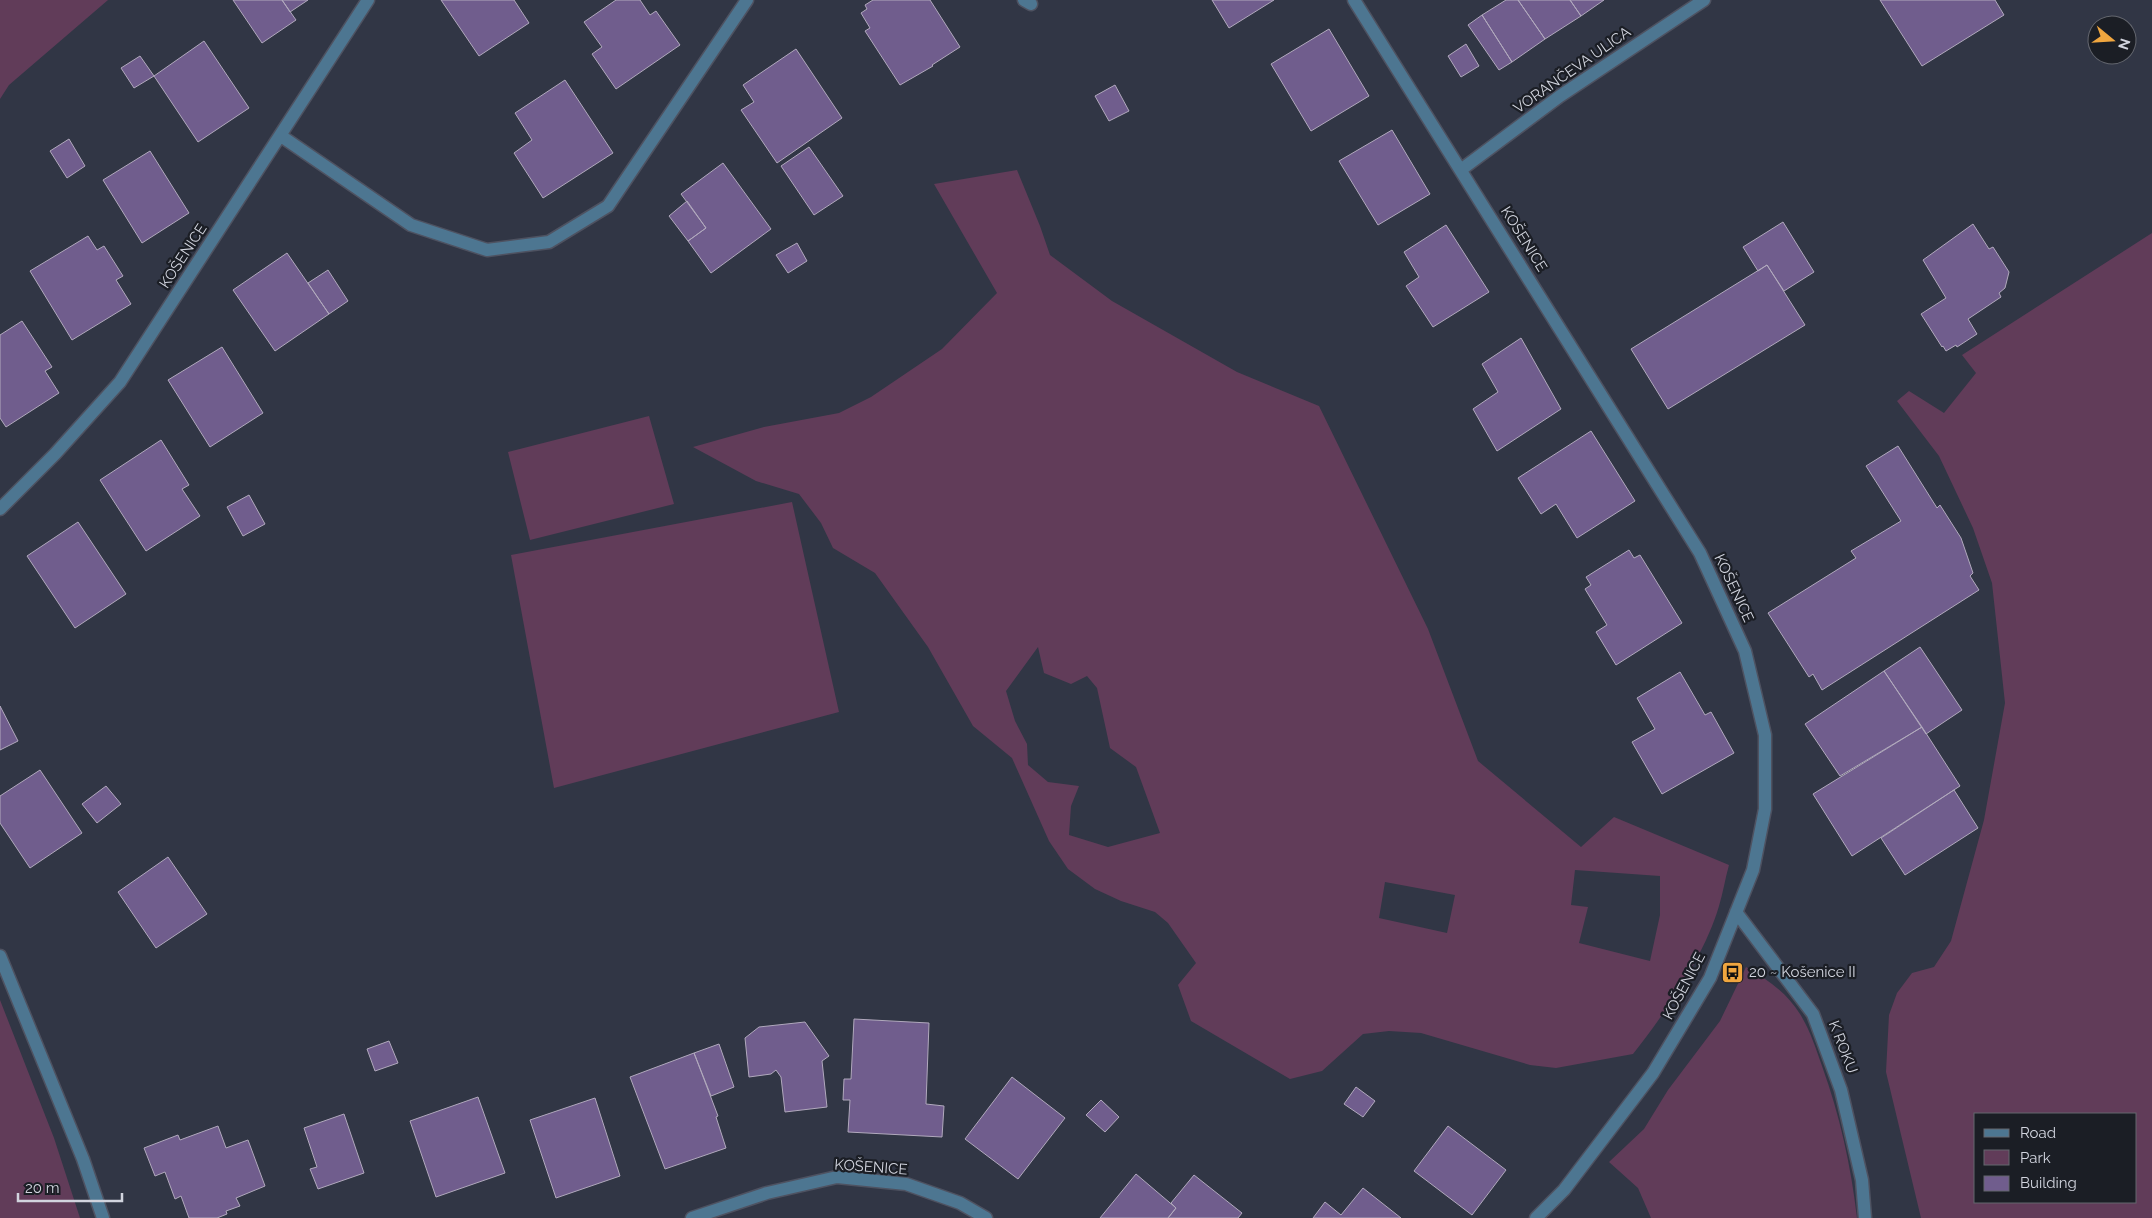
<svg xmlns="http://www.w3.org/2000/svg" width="2152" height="1218" font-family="Raleway,sans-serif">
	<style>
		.green { fill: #613c59; fill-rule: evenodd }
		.building { fill: #705d8d; stroke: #b1a9bd }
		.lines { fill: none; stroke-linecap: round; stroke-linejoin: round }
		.minor-casing { stroke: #4e5261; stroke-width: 15 }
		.minor { stroke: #4d7691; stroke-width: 12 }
		.labels { text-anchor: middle; stroke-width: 4.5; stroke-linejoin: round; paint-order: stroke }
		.street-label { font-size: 15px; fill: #d1d4de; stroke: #1b1e25 }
		.poi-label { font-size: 15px; fill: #d1d4de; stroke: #1b1e25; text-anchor: start }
	</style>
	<rect width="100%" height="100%" fill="#313645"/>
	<!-- green -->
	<path class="green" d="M0 0H108L9 85 0 99Z
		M1017 170 1040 226 1050 255 1112 301 1237 372 1319 406 1428 629 1478 761 1581 847 1614 817 1729 865C1725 879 1723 893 1719 906 1705 955 1664 1015 1633 1054L1556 1068 1530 1065 1421 1033 1389 1031 1363 1034 1322 1071 1290 1079 1191 1021 1178 985 1196 963 1168 923 1155 912 1121 901 1095 889 1068 869 1049 841 1012 758 973 726 928 647 875 573 833 548 821 523 799 494 756 481 693 447 764 427 839 413 871 397 942 349 997 293 934 184ZM1038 647 1044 673 1071 684 1087 676 1097 688 1110 748 1136 767 1160 833 1108 847 1069 835 1071 806 1079 786 1048 782 1028 765 1027 744 1015 721 1006 691ZM1575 870 1660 876V915L1650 961 1579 943 1588 907 1571 905ZM1385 882 1455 895 1447 933 1379 918Z
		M2152 233V1218H1921L1886 1072 1889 1015 1897 993 1912 973 1934 967 1951 941 1984 820 2005 703 1992 583 1973 528 1939 456 1897 401 1909 391 1944 413 1976 373 1962 355ZM1976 1114H2136V1202H1976Z
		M649 416 674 504 530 540 508 452Z
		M792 502 839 712 554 788 511 555Z
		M1746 967C1767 979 1787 993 1800 1014 1810 1030 1816 1049 1822 1066 1840 1116 1851 1166 1857 1218H1651L1638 1188 1609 1162 1644 1129 1668 1090 1720 1021Z
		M0 1000 54 1138 80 1218H0Z"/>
	<!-- building -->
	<path class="building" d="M233 0H282L296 20 262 43Z
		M282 0H308L290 12Z
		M441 0H514L529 23 479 56Z
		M616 0H640L650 15 656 11 680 45 616 89 592 54 602 47 584 22Z
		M873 0H930L960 47 932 65 933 66 900 85 865 31 870 28 861 13 867 9 865 5Z
		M1212 0H1274L1229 28Z
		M1506 0H1518L1545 39 1512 62 1482 15Z
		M1518 0H1570L1581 16 1545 39Z
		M1570 0H1604L1581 16Z
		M1880 0H1995L2004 15 1922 66Z
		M1482 15 1512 62 1499 70 1468 25Z
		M1329 29 1369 96 1311 131 1271 64Z
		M204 41 249 108 198 142 154 76Z
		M1466 44 1479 66 1461 77 1448 56Z
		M796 49 842 118 777 163 741 110 754 102 743 85Z
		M140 56 154 76 134 88 121 68Z
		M565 80 613 153 543 198 514 153 532 140 515 113Z
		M1115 85 1129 111 1109 121 1095 96Z
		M1392 130 1430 194 1378 225 1339 161Z
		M69 139 85 166 67 178 50 151Z
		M809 147 843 196 814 215 781 166Z
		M150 151 189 213 142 243 103 180Z
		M723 163 771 229 711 273 688 241 706 228 681 194Z
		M687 201 706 228 688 241 669 216Z
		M1783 222 1814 272 1784 291 1767 265 1758 271 1743 247Z
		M1973 224 1989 249 1993 247 2009 272 2005 288 1999 293 2001 297 1968 319 1977 334 1957 347 1956 345 1946 351 1943 346 1942 347 1921 314 1946 298 1923 260Z
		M1446 225 1489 292 1433 327 1406 286 1419 277 1404 252Z
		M88 236 97 250 104 246 123 276 116 280 131 304 72 340 30 271Z
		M797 243 807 261 788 273 776 255Z
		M287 253 329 314 275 351 233 290Z
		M1767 265 1805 325 1668 409 1631 349Z
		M328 270 348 301 329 314 308 283Z
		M22 321 52 367 45 371 59 393 6 427 0 418V335Z
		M1521 338 1561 409 1497 451 1473 409 1498 392 1482 364Z
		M222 347 263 413 210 447 168 380Z
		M1591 431 1635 501 1577 538 1556 504 1541 514 1518 478Z
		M161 440 189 485 182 489 200 516 146 551 100 480Z
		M1898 446 1937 508 1940 505 1961 538 1973 573 1970 576 1979 590 1822 690 1813 674 1809 677 1768 613 1856 558 1851 551 1901 521 1866 466Z
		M249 495 265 524 243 536 227 507Z
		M78 522 126 594 75 628 27 556Z
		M1629 550 1634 558 1640 555 1682 623 1616 665 1596 632 1607 625 1585 589 1591 585 1586 577Z
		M1920 647 1962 710 1926 734 1884 671Z
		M1884 671 1922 727 1840 776 1805 724Z
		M1680 672 1705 715 1711 712 1734 753 1662 794 1632 742 1655 729 1637 698Z
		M0 706 18 741 0 750Z
		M1922 727 1960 786 1852 856 1813 794Z
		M40 770 82 833 30 868 0 823V796Z
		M106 786 121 804 97 823 82 804Z
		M1954 790 1978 828 1905 875 1881 838Z
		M168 857 207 914 156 948 118 892Z
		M854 1019 929 1023 926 1104 944 1106 942 1137 848 1132 850 1100H843L844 1079H851Z
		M805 1022 829 1056 822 1061 827 1107 785 1112 781 1077 776 1070 771 1074 749 1077 745 1038 759 1027Z
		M389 1041 398 1063 375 1071 367 1049Z
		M719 1044 734 1087 711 1096 694 1053Z
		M694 1053 718 1116 716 1117 726 1148 665 1169 630 1077Z
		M1012 1077 1065 1118 1018 1179 965 1139Z
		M1356 1087 1375 1101 1363 1117 1344 1104Z
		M478 1097 505 1173 436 1197 410 1121Z
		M595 1098 620 1176 556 1198 530 1120Z
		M1101 1100 1119 1117 1105 1132 1086 1115Z
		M344 1114 364 1173 318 1189 310 1169 317 1167 304 1128Z
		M218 1126 226 1148 248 1140 265 1186 236 1198 240 1206 226 1211 227 1214 217 1218H189L181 1196 175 1199 165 1172 155 1176 144 1148 178 1135 180 1140Z
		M1448 1126 1506 1170 1472 1215 1414 1171Z
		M1136 1174 1176 1208 1168 1218H1100Z
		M1194 1175 1242 1213 1238 1218H1168L1176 1208 1171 1203Z
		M1363 1188 1401 1218H1313L1325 1202 1341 1215Z"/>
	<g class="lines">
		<defs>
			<path id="minor" d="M1024 0 1031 4
				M1354 0 1700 553 1745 651 1765 735V809L1753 870 1710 978 1653 1073 1564 1190 1536 1218
				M281 136 411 225 487 250 549 242 608 206 747 0
				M1462 169 1560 96 1704 0
				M0 509 55 454 120 382 368 0
				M1736 912 1813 1014 1841 1090 1862 1180 1865 1218
				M0 956 83 1159 103 1218
				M692 1218 767 1193 837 1177 906 1184 960 1203 986 1218"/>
		</defs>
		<!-- minor casing -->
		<use href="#minor" class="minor-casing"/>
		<!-- minor -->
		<use href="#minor" class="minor"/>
	</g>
	<!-- icons -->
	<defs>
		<symbol id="bus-square" viewBox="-11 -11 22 22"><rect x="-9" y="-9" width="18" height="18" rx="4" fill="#f0a63f" stroke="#1b1e25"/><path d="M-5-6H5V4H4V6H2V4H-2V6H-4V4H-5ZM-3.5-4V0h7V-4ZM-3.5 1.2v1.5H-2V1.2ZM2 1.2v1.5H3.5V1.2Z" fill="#111"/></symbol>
	</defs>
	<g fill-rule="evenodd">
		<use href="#bus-square" x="1720" y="960" width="25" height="25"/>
	</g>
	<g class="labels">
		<!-- street labels -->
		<g class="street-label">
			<text transform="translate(1572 70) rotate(-35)" y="5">VORANČEVA ULICA</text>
			<text transform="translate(1524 239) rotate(58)" y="5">KOŠENICE</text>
			<text transform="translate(183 256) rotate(-57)" y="5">KOŠENICE</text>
			<text transform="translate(1734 588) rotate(65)" y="5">KOŠENICE</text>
			<text transform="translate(1684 986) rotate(-62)" y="5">KOŠENICE</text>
			<text transform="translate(1843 1047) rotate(69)" y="5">K ROKU</text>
			<text transform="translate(871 1167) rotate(4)" y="5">KOŠENICE</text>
		</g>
		<!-- poi labels -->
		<g class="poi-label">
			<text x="1749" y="977">20 ~ Košenice II</text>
		</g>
	</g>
	<!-- legend -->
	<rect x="1974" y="1113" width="162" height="90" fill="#1b1e25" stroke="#64676f"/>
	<rect x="1984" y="1129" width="25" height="8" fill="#4d7691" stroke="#64676f"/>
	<text x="2020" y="1138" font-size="15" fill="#d1d4de">Road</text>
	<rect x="1984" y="1150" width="25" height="15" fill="#613c59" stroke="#64676f"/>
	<text x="2020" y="1163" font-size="15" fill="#d1d4de">Park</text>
	<rect x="1984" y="1176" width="25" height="15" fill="#705d8d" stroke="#64676f"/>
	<text x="2020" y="1188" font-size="15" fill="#d1d4de">Building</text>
	<!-- north arrow -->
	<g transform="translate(2112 40) rotate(108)"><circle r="24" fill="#1b1e25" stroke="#64676f"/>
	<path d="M0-4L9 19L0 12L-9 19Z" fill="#f0a63f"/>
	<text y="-8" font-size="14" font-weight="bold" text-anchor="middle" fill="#d1d4de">N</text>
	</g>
	<!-- scale -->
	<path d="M18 1193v8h104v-8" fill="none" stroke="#d1d4de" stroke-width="2.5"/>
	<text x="25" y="1193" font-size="15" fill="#d1d4de" stroke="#1b1e25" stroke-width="4" paint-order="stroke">20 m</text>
</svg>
